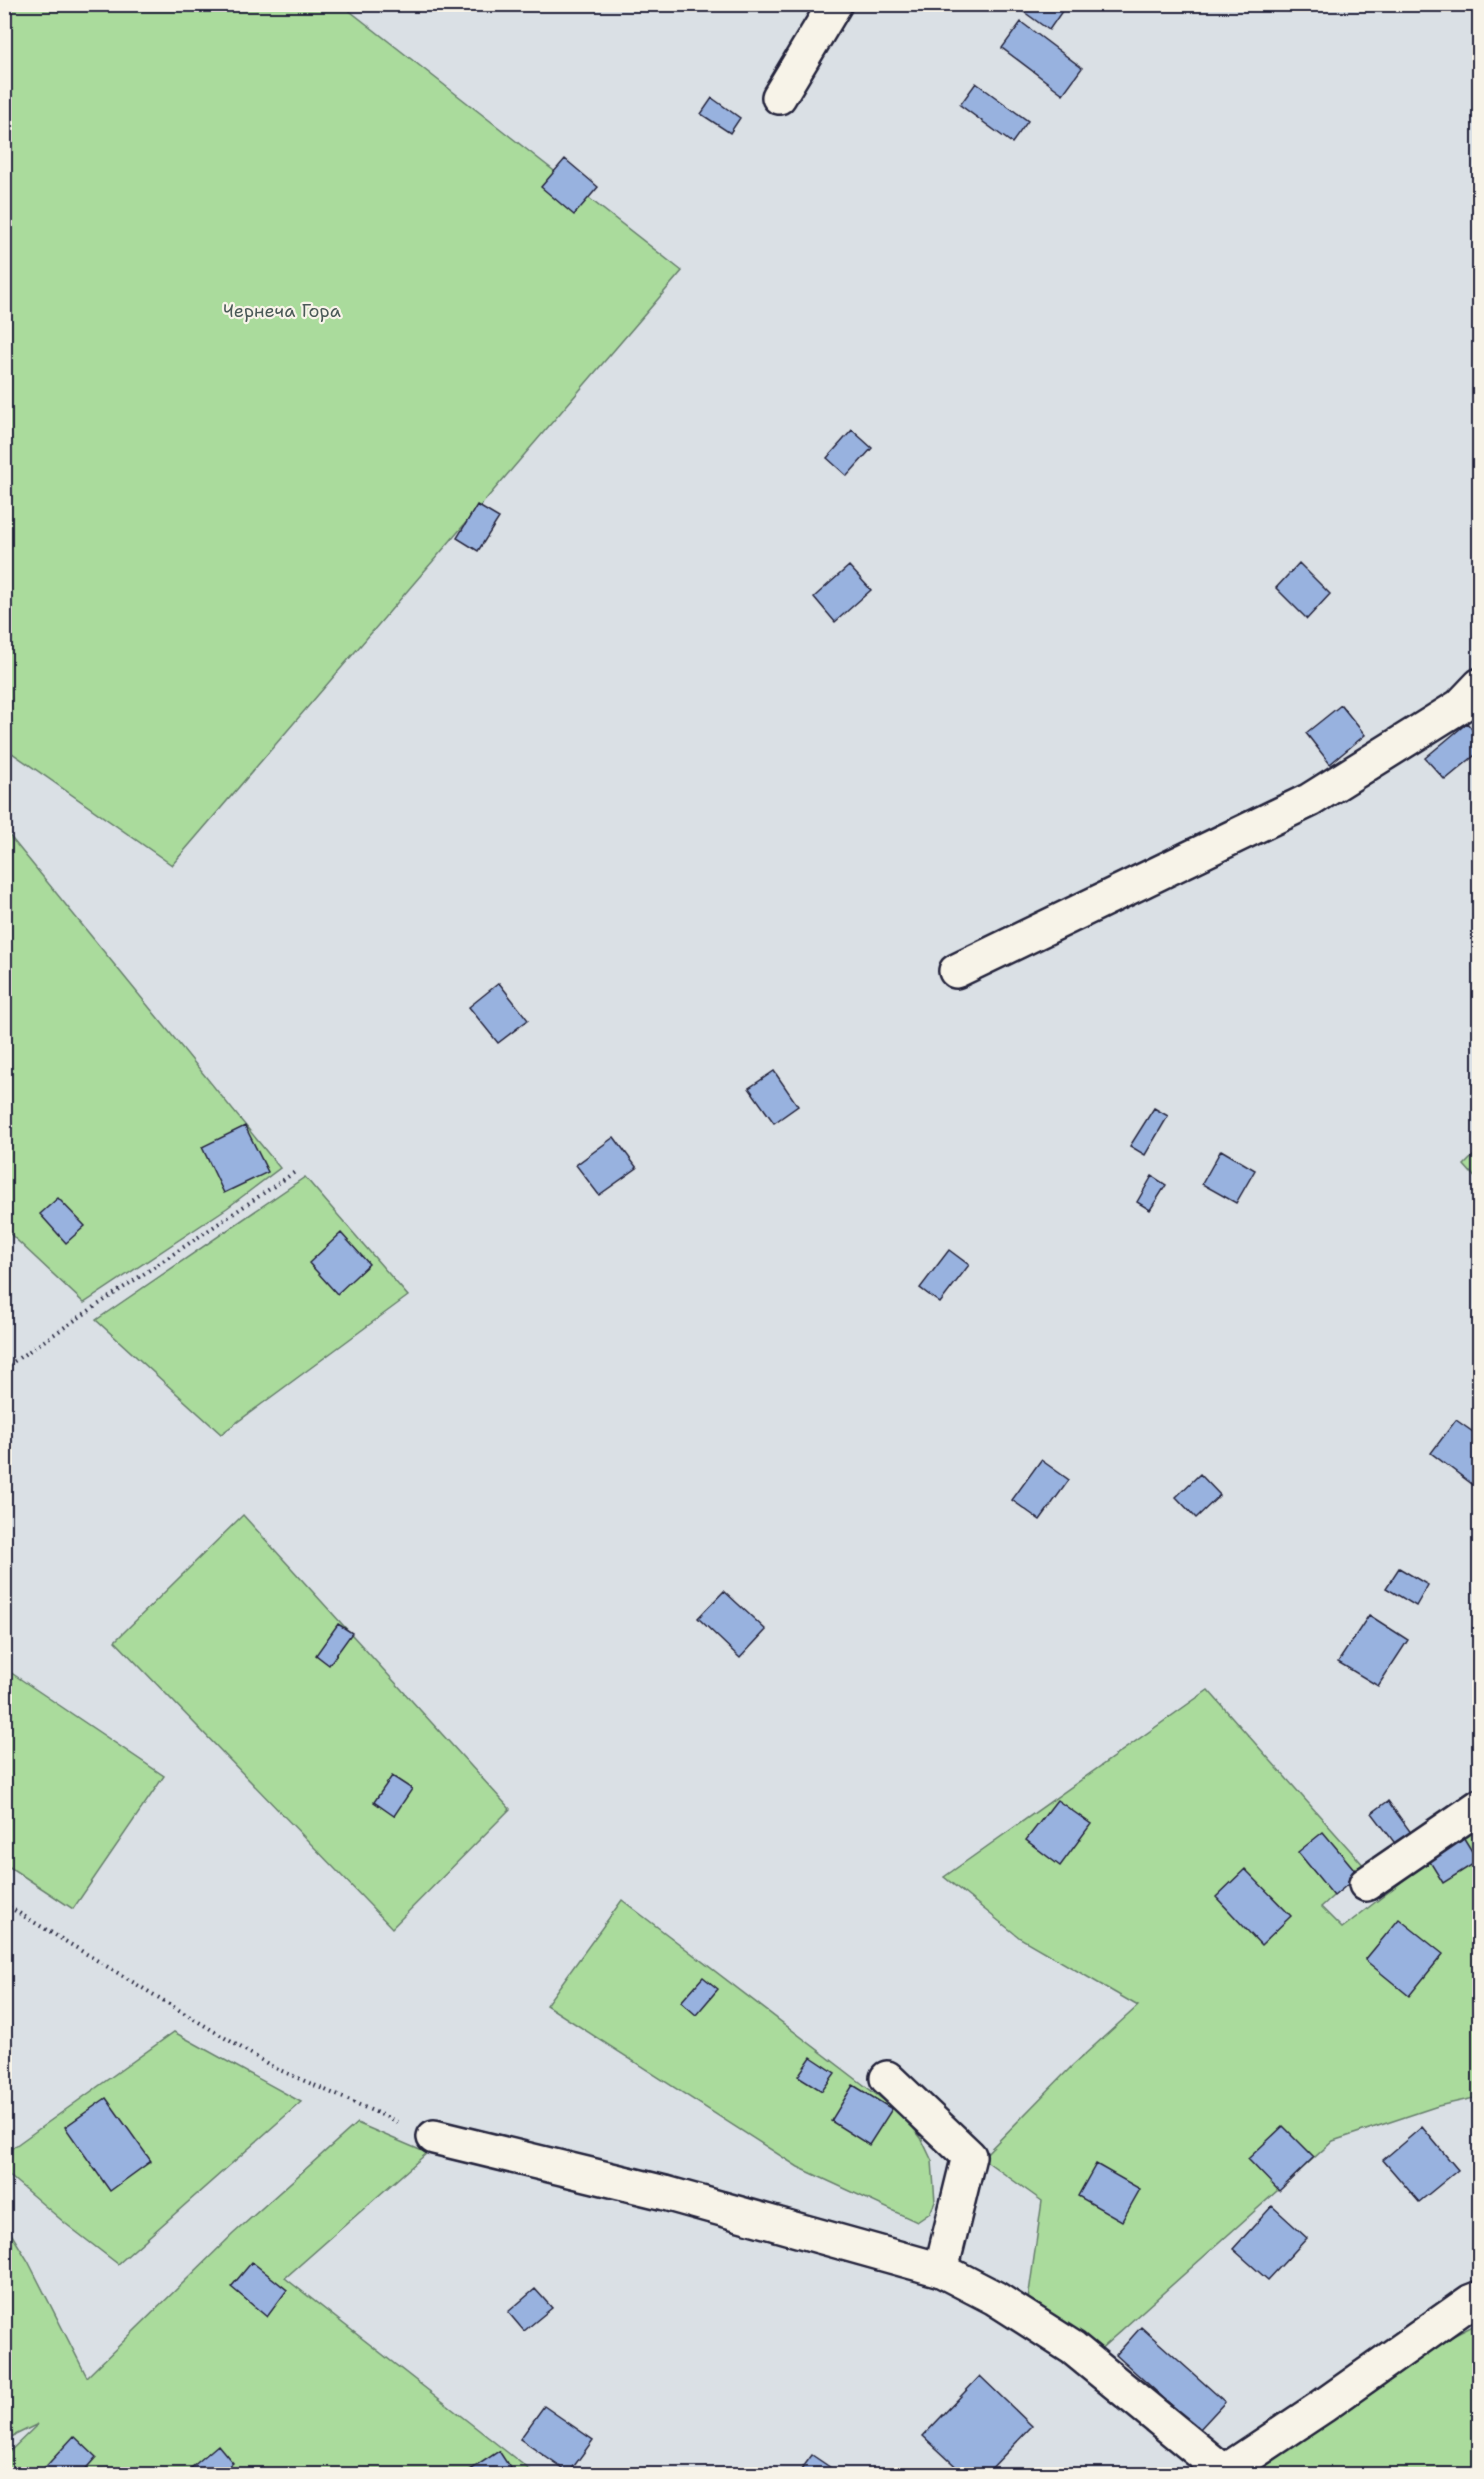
<svg xmlns="http://www.w3.org/2000/svg" width="1484" height="2479" font-family="'Shantell Sans',sans-serif">
	<style>
		.green { fill: #aadb9c; stroke: #667e6c; stroke-width: 1.5 }
		.building { fill: #98b2df; stroke: #22223b; stroke-width: 1.5 }
		.lines { fill: none; stroke-linecap: round; stroke-linejoin: round }
		.street-casing { stroke: #22223b; stroke-width: 38 }
		.path { stroke: #22223b; stroke-width: 4; stroke-dasharray: 1.5 4.5; stroke-linecap: butt }
		.street { stroke: #f7f3e8; stroke-width: 33 }
		.labels { text-anchor: middle; stroke-width: 4.5; stroke-linejoin: round; paint-order: stroke }
		.park-label { font-size: 18px; fill: #4b5a58; stroke: #f7f3e8 }
	</style>
	<rect width="100%" height="100%" fill="#dae0e5"/>
	<filter id="ink" filterUnits="userSpaceOnUse"><feTurbulence type="fractalNoise" baseFrequency=".0167" numOctaves="2"/><feDisplacementMap in="SourceGraphic" scale="12" xChannelSelector="R" yChannelSelector="G"/><feConvolveMatrix kernelMatrix="1 2 1 2 8 2 1 2 1" color-interpolation-filters="sRGB"/></filter>
	<g filter="url(#ink)">
		<!-- green -->
		<path class="green" d="M5 5H342L682 271 172 865 5 748Z
			M4 829 280 1168 227 1208 84 1303 5 1229Z
			M1479 1150V1182L1464 1165Z
			M305 1177 408 1296 221 1434 96 1320Z
			M243 1515 510 1809 392 1928 115 1641Z
			M4 1668 164 1776 73 1909 5 1864Z
			M1208 1690 1365 1867 1321 1907 1342 1928 1479 1822V2097L1438 2106 1333 2141 1097 2352 1027 2307 1042 2201 982 2158 1073 2065 1138 2006 1020 1938 944 1877Z
			M622 1900 903 2115 921 2138 932 2161 935 2202 930 2213 917 2222 798 2167 546 2005Z
			M174 2032 301 2102 118 2264 66 2224 5 2172 4 2154Z
			M357 2123 427 2153 285 2278 535 2474H5V2456L38 2424 5 2440 4 2222 28 2261 87 2377 233 2234Z
			M1479 2323V2474H1260L1261 2467 1421 2352Z"/>
		<!-- building -->
		<path class="building" d="M1013 4H1067L1049 30Z
			M1021 22 1082 68 1063 94 1002 48Z
			M976 83 1028 121 1012 143 960 105Z
			M712 98 740 118 730 133 701 114Z
			M565 159 598 187 574 215 541 187Z
			M852 430 872 448 847 476 827 458Z
			M477 505 499 518 478 551 457 538Z
			M1299 563 1330 594 1307 619 1276 588Z
			M849 566 871 590 835 622 814 597Z
			M1341 705 1365 735 1330 764 1306 733Z
			M1467 723 1480 739V751L1445 780 1425 758Z
			M499 983 528 1020 498 1043 469 1007Z
			M774 1071 798 1106 774 1123 749 1088Z
			M1154 1108 1168 1116 1145 1155 1130 1146Z
			M245 1126 268 1172 224 1193 202 1147Z
			M614 1137 637 1168 599 1195 576 1165Z
			M1221 1150 1255 1170 1236 1203 1202 1184Z
			M1152 1176 1166 1185 1150 1210 1137 1202Z
			M58 1198 85 1226 66 1243 40 1214Z
			M341 1233 369 1264 337 1294 309 1263Z
			M949 1250 969 1265 940 1303 920 1288Z
			M1456 1420 1480 1437V1475L1472 1484 1431 1453Z
			M1041 1460 1069 1480 1040 1520 1012 1500Z
			M1200 1474 1220 1495 1196 1518 1176 1497Z
			M1399 1568 1428 1585 1416 1606 1386 1588Z
			M724 1591 766 1630 740 1658 698 1618Z
			M1369 1615 1408 1640 1378 1686 1338 1662Z
			M338 1624 352 1633 329 1665 316 1655Z
			M392 1776 412 1789 394 1816 374 1802Z
			M1057 1800 1091 1824 1060 1866 1026 1840Z
			M1388 1801 1412 1834 1397 1846 1372 1813Z
			M1323 1832 1359 1875 1334 1896 1298 1852Z
			M1462 1835 1478 1861 1443 1883 1427 1857Z
			M1245 1869 1291 1916 1261 1945 1216 1897Z
			M1399 1919 1443 1954 1409 1996 1365 1960Z
			M703 1977 718 1989 696 2015 681 2002Z
			M811 2057 835 2073 822 2091 798 2076Z
			M853 2085 892 2109 869 2145 831 2121Z
			M106 2098 151 2161 110 2191 65 2127Z
			M1283 2126 1314 2157 1279 2191 1248 2159Z
			M1422 2127 1458 2170 1419 2202 1383 2160Z
			M1096 2164 1140 2189 1122 2221 1078 2196Z
			M1272 2206 1307 2238 1268 2280 1233 2249Z
			M252 2262 287 2290 267 2317 231 2287Z
			M535 2289 552 2308 524 2331 508 2312Z
			M1141 2327 1225 2402 1199 2430 1116 2355Z
			M980 2376 1032 2426 986 2474H964L923 2436Z
			M544 2406 593 2440 569 2473 520 2439Z
			M74 2436 96 2457 81 2474H39Z
			M218 2445 233 2463 220 2474H196L191 2468Z
			M499 2451 514 2474H464Z
			M812 2455 840 2474H798Z"/>
		<g class="lines">
			<defs>
				<path id="street" d="M779 97 835 4
					M956 971 1310 800 1460 706 1480 685
					M1366 1884 1480 1806
					M887 2078 969 2156 941 2270
					M434 2137 665 2193 941 2270 995 2298 1073 2348 1227 2474
					M1224 2472 1323 2406 1470 2302 1480 2298"/>
			</defs>
			<!-- street casing -->
			<use href="#street" class="street-casing"/>
			<!-- path -->
			<path class="path" d="M4 1368 295 1172
				M4 1904 273 2067 398 2122"/>
			<!-- street -->
			<use href="#street" class="street"/>
		</g>
	</g>
	<g class="labels">
		<!-- park labels -->
		<g class="park-label">
			<text x="282" y="317">Чернеча Гора</text>
		</g>
	</g>
	<!-- margin -->
	<rect width="1484" height="2479" fill="none" stroke="#f7f3e8" stroke-width="24"/>
	<rect x="12" y="12" width="1460" height="2455" fill="none" stroke="#22223b" stroke-width="2" filter="url(#ink)"/>
</svg>
